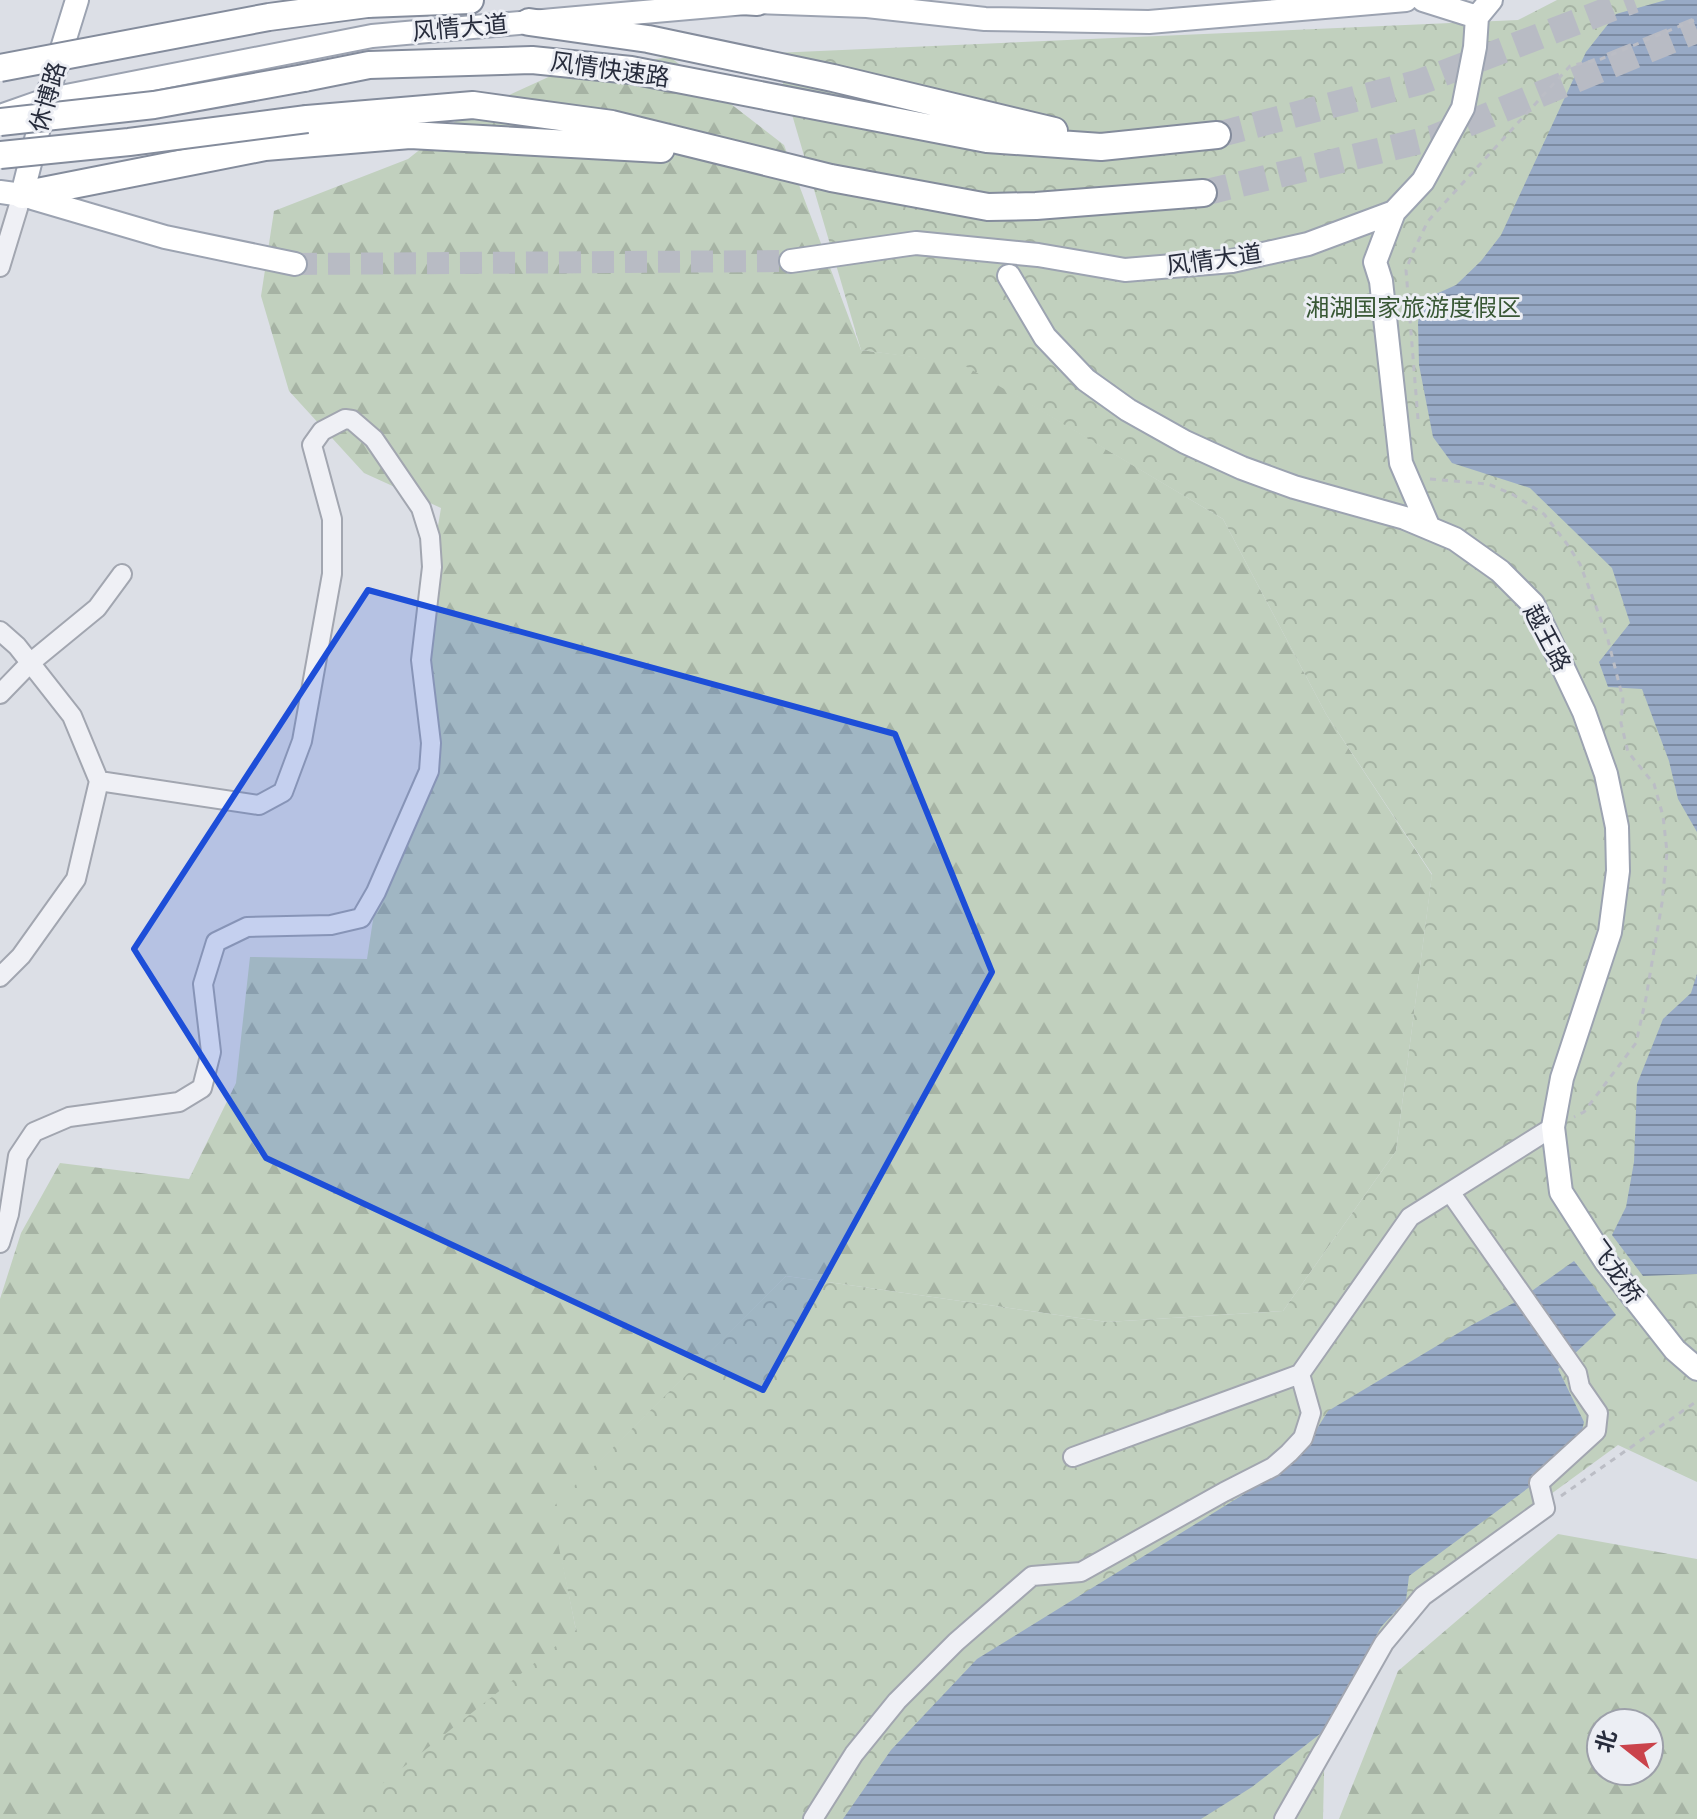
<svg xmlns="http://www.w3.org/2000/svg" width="1697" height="1819" font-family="'Fira Sans','Noto Sans SC',sans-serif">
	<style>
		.forest { fill: url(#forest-firs); fill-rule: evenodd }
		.park { fill: url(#park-crowns) }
		.water { fill: url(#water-rules) }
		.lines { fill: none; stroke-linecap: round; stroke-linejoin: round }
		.major-tunnel { stroke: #b8bbc4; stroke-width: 22; stroke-dasharray: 22 11; stroke-linecap: butt }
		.highway-tunnel { stroke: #b8bbc4; stroke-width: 26; stroke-dasharray: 26 13; stroke-linecap: butt }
		.minor-casing { stroke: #a2a6b0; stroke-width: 22 }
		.major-casing { stroke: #9ca3b1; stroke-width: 26 }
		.highway-casing { stroke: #848c9c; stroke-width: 30 }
		.path { stroke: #bbbdc5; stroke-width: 3; stroke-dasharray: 6 6; stroke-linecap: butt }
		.minor { stroke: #eff0f5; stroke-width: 18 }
		.major { stroke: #fff; stroke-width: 22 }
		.highway { stroke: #fff; stroke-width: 26 }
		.highway-bridge-casing { stroke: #848c9c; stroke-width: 30; stroke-linecap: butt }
		.highway-bridge { stroke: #fff; stroke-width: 26 }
		.marked { fill: #1d4ed8; fill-opacity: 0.2; stroke: #1d4ed8; stroke-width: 6; stroke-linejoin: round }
		.labels { text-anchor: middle; stroke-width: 6; stroke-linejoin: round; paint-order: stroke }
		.street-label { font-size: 24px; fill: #272c3c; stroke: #eceef4 }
		.park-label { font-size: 24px; fill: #385734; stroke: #eceef4 }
	</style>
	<defs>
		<pattern id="forest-firs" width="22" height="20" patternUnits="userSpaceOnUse" patternTransform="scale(2)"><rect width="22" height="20" fill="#c1d0be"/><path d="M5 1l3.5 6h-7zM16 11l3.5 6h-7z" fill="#a6b3a4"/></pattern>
		<pattern id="park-crowns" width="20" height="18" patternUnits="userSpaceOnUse" patternTransform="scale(2)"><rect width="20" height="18" fill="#c1d0be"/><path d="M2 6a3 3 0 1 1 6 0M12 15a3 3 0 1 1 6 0" fill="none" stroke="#a6b3a4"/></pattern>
		<pattern id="water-rules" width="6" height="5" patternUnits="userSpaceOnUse" patternTransform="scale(2)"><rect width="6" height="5" fill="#98aac6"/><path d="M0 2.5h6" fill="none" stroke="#7c8ba2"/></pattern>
	</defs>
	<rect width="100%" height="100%" fill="#dcdfe6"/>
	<!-- forest -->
	<path class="forest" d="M670 57 784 145 861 350 962 363 1223 519 1326 714 1432 875 1396 1151 1283 1311 1107 1322 786 1276 552 1509 576 1630 471 1819H0V1299L21 1233 60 1163 189 1179 236 1083 250 957 367 959 379 881 436 770 415 663 441 508 364 473 289 391 261 296 274 211 408 159 461 117 555 74Z
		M1558 1534 1697 1559V1819H1339L1398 1671ZM1649 1723V1771H1601V1723Z"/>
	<!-- park -->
	<path class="park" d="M1557 0H1697V1482L1618 1445 1406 1600 1325 1730 1323 1819H338L576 1630 551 1509 786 1276 1107 1322 1283 1311 1396 1151 1432 874 1326 714 1223 519 962 364 861 350 774 53 1518 20Z"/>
	<!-- water -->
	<path class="water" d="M1666 0H1697V832L1678 799 1669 761 1642 689 1608 687 1599 662 1630 623 1612 568 1530 488 1452 463 1433 437 1419 365 1418 322 1422 306 1436 294 1456 285 1481 261 1501 235 1586 52 1616 14Z
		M1697 974V1274L1643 1276 1612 1235 1626 1207 1634 1162 1637 1084 1663 1019 1691 993Z
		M1574 1261 1616 1315 1558 1369 1584 1422 1577 1452 1409 1576 1406 1600 1381 1627 1325 1730 1252 1787 1201 1819H843L891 1750 977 1659 1270 1478 1305 1448 1328 1411 1470 1326 1519 1300Z"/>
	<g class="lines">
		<!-- major-tunnel -->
		<path class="major-tunnel" d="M295 264 791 261"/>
		<!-- highway-tunnel -->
		<path class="highway-tunnel" d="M1217 135 1420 82 1634 0
			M1203 193 1433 138 1697 30"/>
		<defs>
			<path id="minor" d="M0 267 22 195
				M0 631 17 646 72 716 99 781 76 879 21 956 0 977
				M0 694 30 663 97 608 122 574
				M0 1243 9 1214 18 1156 34 1132 69 1117 179 1102 202 1088 211 1052 203 984 216 942 247 927 331 925 361 918 376 892 429 771 431 743 421 660 432 567 430 537 421 508 374 439 352 420 345 419 322 431 312 445 332 519V574L302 741 283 792 259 805 99 781
				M1073 1457 1300 1374 1410 1217 1553 1127
				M813 1819 854 1754 897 1701 956 1642 1032 1576 1081 1572 1224 1492 1273 1467 1289 1453 1303 1438 1311 1413 1300 1374
				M1284 1819 1384 1643 1423 1596 1545 1508 1539 1483 1596 1431 1598 1413 1580 1387 1577 1373 1450 1192"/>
			<path id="major" d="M1423 0 1477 17
				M3 115 46 100 372 36 757 2 867 6 985 19 1149 22 1406 0
				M0 192 22 195 165 237 295 264
				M22 195 46 100 77 0
				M1394 212 1375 262 1381 281 1401 463 1429 528
				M791 261 916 243 1038 255 1125 270 1232 261 1308 244 1394 212 1423 181 1463 108 1475 47 1477 17 1491 0
				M1009 276 1045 337 1086 380 1128 410 1185 442 1242 468 1294 487 1405 518 1455 539 1500 571 1533 604 1584 712 1606 774 1617 827 1618 871 1610 932 1562 1078 1553 1127 1561 1192 1606 1262 1675 1350 1697 1369"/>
			<path id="highway" d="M725 0 757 2
				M367 4 470 0
				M529 22 648 39 833 78 1054 131
				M304 78 369 65 532 60 631 70 987 139 1101 147 1217 135
				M307 119 473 105 612 124 831 178 988 207 1036 206 1203 193
				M22 195 265 147 410 135 661 149"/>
		</defs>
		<!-- minor casing -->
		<use href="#minor" class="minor-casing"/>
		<!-- major casing -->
		<use href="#major" class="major-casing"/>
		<!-- highway casing -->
		<use href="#highway" class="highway-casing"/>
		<!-- path -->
		<path class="path" d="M1418 419 1406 270 1413 252 1428 221 1570 66 1601 59 1697 19
			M1430 479 1488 484 1512 494 1544 514 1567 544 1580 564 1607 636 1623 699 1621 723 1628 752 1654 784 1663 816 1667 852 1662 903 1646 998 1636 1043 1584 1112 1574 1117
			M1561 1496 1697 1401"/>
		<!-- minor -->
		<use href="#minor" class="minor"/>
		<!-- major -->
		<use href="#major" class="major"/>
		<!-- highway -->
		<use href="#highway" class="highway"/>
		<defs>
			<path id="highway-bridge" d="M0 68 269 17 367 4
				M0 122 154 105 304 78
				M0 155 129 142 307 119"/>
		</defs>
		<!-- highway-bridge casing -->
		<use href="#highway-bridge" class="highway-bridge-casing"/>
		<!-- highway-bridge -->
		<use href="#highway-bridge" class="highway-bridge"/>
	</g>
	<!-- marked area -->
	<path class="marked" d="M368 590 895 734 992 972 763 1390 266 1158 134 949Z"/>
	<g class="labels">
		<!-- street labels -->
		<g class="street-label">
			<text transform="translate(460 28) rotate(-5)" y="8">风情大道</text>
			<text transform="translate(610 70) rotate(8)" y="8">风情快速路</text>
			<text transform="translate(48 97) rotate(-74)" y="8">休博路</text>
			<text transform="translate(1214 260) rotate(-8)" y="8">风情大道</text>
			<text transform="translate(1547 638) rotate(62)" y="8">越王路</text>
			<text transform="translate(1616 1272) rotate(54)" y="8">飞龙桥</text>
		</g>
		<!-- park labels -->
		<g class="park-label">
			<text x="1413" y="316">湘湖国家旅游度假区</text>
		</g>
	</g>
	<!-- north arrow -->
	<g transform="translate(1625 1747) rotate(287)"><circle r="38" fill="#eceef4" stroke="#9da0aa" stroke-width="2"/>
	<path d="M0-6L14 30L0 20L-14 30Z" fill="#ca434b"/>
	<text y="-12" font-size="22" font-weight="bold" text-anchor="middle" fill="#272c3c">北</text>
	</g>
</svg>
